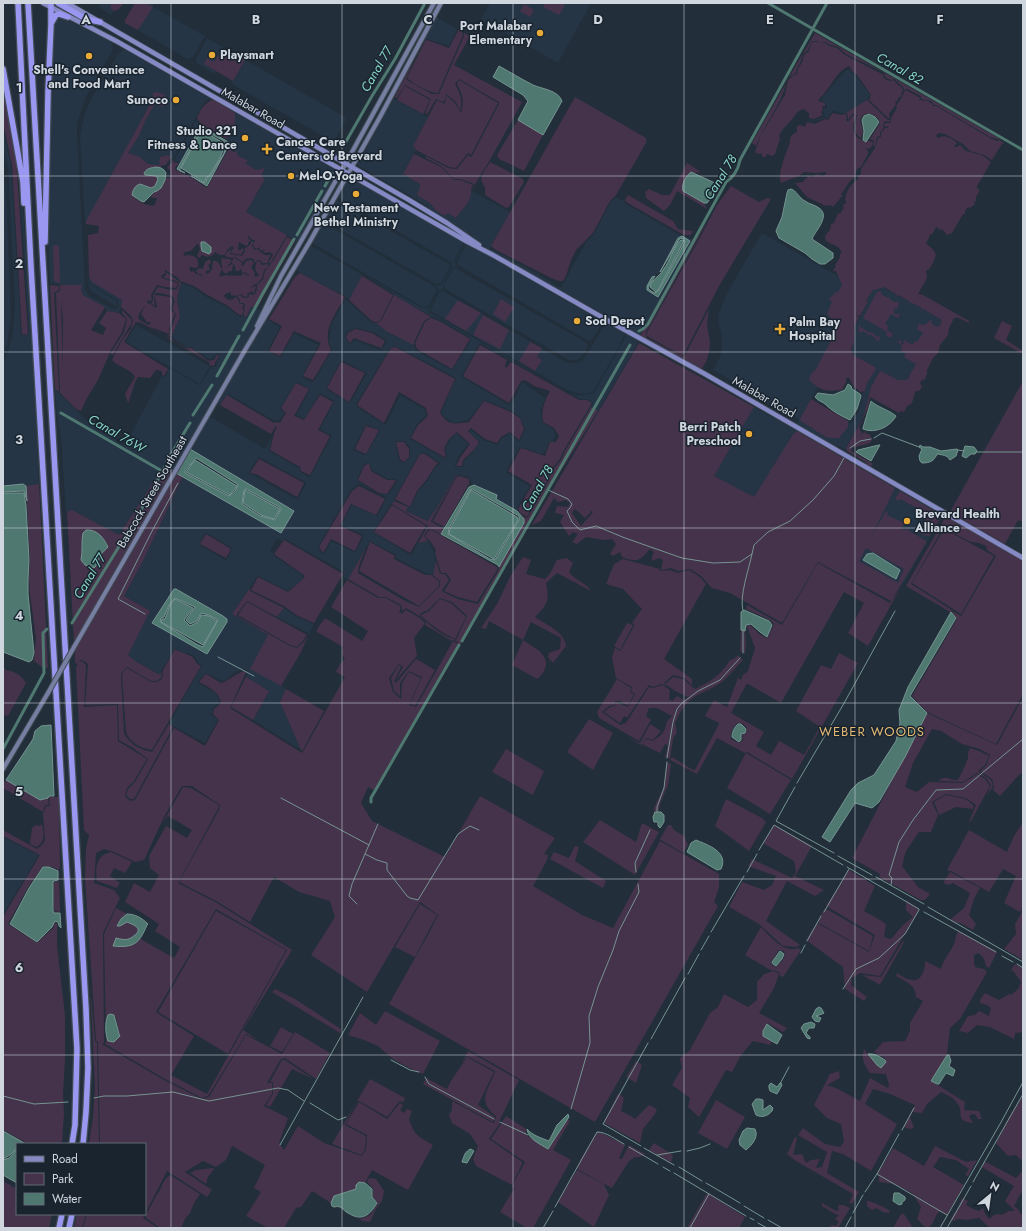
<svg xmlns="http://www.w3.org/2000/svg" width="1026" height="1231" font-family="Jost,sans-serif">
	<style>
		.built { fill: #253546; fill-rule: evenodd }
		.green { fill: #45334b; fill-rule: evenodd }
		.water { fill: #4e7870; stroke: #759491; fill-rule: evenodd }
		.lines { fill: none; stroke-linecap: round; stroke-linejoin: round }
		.stream { stroke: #759491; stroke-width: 1 }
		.canal { stroke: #4e7870; stroke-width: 3 }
		.secondary-casing { stroke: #424c55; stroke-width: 6 }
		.primary-casing { stroke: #424c55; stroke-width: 6 }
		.highway-casing { stroke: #424c55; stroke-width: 8 }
		.secondary { stroke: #767ea2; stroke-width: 4 }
		.primary { stroke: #8589c4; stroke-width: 4.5 }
		.highway { stroke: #9a97f0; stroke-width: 5.5 }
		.secondary-bridge-casing { stroke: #424c55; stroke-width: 6; stroke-linecap: butt }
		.secondary-bridge { stroke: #767ea2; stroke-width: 4 }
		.grid { fill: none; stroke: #cfd6de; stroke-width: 1; stroke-opacity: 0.55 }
		.poi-dot { fill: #e8ab37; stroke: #19242f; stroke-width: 1.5 }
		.labels { text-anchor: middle; stroke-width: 3; stroke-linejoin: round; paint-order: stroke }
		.poi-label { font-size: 12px; font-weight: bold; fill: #cfd6de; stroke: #19242f; text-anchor: start }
		.street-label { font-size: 12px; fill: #cfd6de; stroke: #19242f }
		.water-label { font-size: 13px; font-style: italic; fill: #87d3c6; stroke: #19242f }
		.neighbourhood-label { font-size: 13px; letter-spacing: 1px; fill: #e3b974; stroke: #19242f }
		.grid-label { font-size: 13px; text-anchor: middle; font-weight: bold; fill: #cfd6de; stroke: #19242f; stroke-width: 3; stroke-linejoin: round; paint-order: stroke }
	</style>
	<rect width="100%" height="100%" fill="#222e39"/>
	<!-- built -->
	<path class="built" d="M102 3H111V9L114 11 111 15 98 7Z
		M146 3H155L153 7 205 36 193 57 189 59 186 58 138 30 152 7Z
		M490 3H591L558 63 481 19Z
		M57 17H61L104 38 112 43 113 48 112 51 84 101 77 124V133L85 289 88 295 113 309H117L119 304 117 300 90 283 88 281 89 277 92 282 122 300 121 307 118 313 107 311 105 307 83 295 81 290V285L64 286 50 283 48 229 49 132 53 25Z
		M436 17 457 29 449 46 427 39H425Z
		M207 38 229 51 214 74 197 63 196 61V59Z
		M123 50H127L212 99H208L204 103 173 160 168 155 163 156 160 157V165H159L148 164 140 157 128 153 140 134 145 121 156 102 164 104 167 99 156 92 153 93V99L87 221 86 224 85 223 81 153 80 137 82 126 85 114 91 99 119 53Z
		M245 60 347 118 336 138 330 140 230 83 233 81Z
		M846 70H850L856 76 870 95 867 100 846 113H841L833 111 830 114 827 119 825 118 820 120 810 121V119L815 120 821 118 825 116 823 112 824 108 827 107 826 103 820 100Z
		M394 99 428 117 413 146 416 150 403 174 420 184V188L417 193 418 196 430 203 436 211 445 216 448 213 456 218 467 203 471 194 470 190 510 212 493 242 490 250 432 212 426 205 359 166 358 163 359 158 364 153 378 127V125L388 107Z
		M224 106 314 157 336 171 337 173 336 177 299 242 246 212 265 179 261 176 265 169 256 170 244 163 245 159 238 156 235 152 231 151 230 148 228 150 232 143 226 139 235 129V113Z
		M196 120 201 126 180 163 179 161 176 162 175 159Z
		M3 130 11 165 21 334 26 336 29 332 18 163 21 183 32 334 39 484 33 486H26L23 484 3 486V363L8 352 13 332 15 301 8 169 3 145Z
		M3 167 6 193 11 317 7 344 3 355Z
		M350 178H352L461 239 463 243 462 246 454 260 451 262 339 198 337 196 346 181Z
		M616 197 624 201 626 204 683 237H687L695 241 668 286 640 336 491 251 492 249 538 274 561 288 586 242 594 234 611 201ZM682 236 690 241 658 297 647 290 652 277 660 272 678 238Z
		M335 200 338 201 449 264 450 267 441 283 436 284 329 223 327 219 326 215Z
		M322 225 329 226 434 286 437 290 428 306 423 307 312 243V241L320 226Z
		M762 233 843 279 839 325 820 384 800 419 827 438 848 422 851 424 859 411 863 392 865 391 867 383 870 378 873 366 853 355 851 349 853 344 855 332V325L868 303 866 301 873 290H875L884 287 942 320 938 328 908 359 916 364 905 384 881 371H879L871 387 869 395 863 418 846 447 847 451 839 446H836L797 425 799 419 713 370 721 355 722 345 721 332 719 325 718 315 721 308 727 293Z
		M464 242 467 244 464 247 455 262 456 266 458 268 455 267 452 268 443 285V287L444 290H440L438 292 430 307 429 312 568 392 576 395H586L594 393 619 349 626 336V332L639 339 638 341H639L598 411 591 407 593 403 587 399H580L480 343 462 375V377L509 405 511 402H513L522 382 545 398 541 410 542 422 553 429 555 433 554 441H549L546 451 542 454 520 447 506 471 507 473 530 486 517 508V511L495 498 497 495 471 483 469 478 466 476 456 475 436 509 427 521 406 511 408 507H411L418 491 428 480 434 469 440 463 426 453H420L394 499 392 504H391L373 532 410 555 412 554 418 543 428 541 434 552 436 561 433 575 425 573 396 558V555L370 541 348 579H346L343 577 344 574V572L285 539 282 541 277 539 270 550 273 553V555L303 576 302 580 288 591 258 576 232 614 268 635 278 684 286 689 280 702 301 750 253 720 269 691 246 677 248 672 244 669 235 672 226 680 222 681 206 673 199 680 198 683 214 692 219 698V703L213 708 211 714 218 720 205 743 169 724 202 665 198 663 196 658 189 653H183L175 648 162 669 160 674H158L135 661 128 655 150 611 124 596 143 561 183 476 281 533 294 511 190 449 209 416 265 449 272 437 269 451 299 468 300 472 310 477 331 437V435L320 429 334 402V401L320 393 304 419 296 415 310 389 296 382 280 408V409L285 413 279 421 277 420 275 421 228 394 219 405 216 403 268 315H269L267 319 280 327 268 350 269 352 281 357 294 333 316 344H319L302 376V377L312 382 314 381 332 350 329 342 331 325 345 299 371 322 376 323 386 331 399 338 408 341 414 345 416 351 452 370 467 347 471 338 440 320 431 316 394 295V294L364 275 422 308H427L429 307 438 292V289L435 285 438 286 442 284 452 266 450 262 427 249 451 263 455 260 463 247ZM356 328 373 332 386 340 387 342 380 350 355 340 350 344 345 336 348 331ZM395 346 456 378 441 412 445 418 454 423 468 420 484 400 512 411 520 417 525 429 520 441H518L510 433 502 438 497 445 484 440 471 430 469 431 480 442 475 450 464 461 463 467H456L455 465 458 457 468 444 456 433 450 440 445 448 447 458 446 459 410 439 417 424 427 415 424 409 400 395 386 424H384L358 408 356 404 390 348ZM341 360 367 373 350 403 326 389ZM367 425 380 430 366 455H365L353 450 365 426ZM395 441H404L410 448V457L404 463 399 460ZM259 457 305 482 306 484 298 498 296 499 255 476 249 474V472ZM369 462 372 470 388 479H396L397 481 388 495 380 494 386 497V499L377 516 352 505 341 525 364 535 356 552H355L331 541 324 554 322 555 318 547 351 490 359 484 375 492 357 480 363 465ZM205 533H207L232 548 227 559 225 560 199 545ZM176 589 227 619 207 654 153 623Z
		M471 244 602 319V323L592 340 590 341 587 340 458 265 457 263 458 260 465 247 467 245Z
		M309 245 363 275 349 300 345 296 300 273 295 269Z
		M455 268 587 343 588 346 584 354 578 360H569L447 290 444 287V285L453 269Z
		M88 283 116 301 117 304 116 308H115L116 306 91 291Z
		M181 283 193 287 205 296 227 307 238 316 241 317 243 315 246 317 251 307 257 308 262 311 244 349 173 471 163 467 119 535 72 510 67 512 66 513 61 436 57 414 55 389 85 419 95 427 115 439 118 443 125 445 162 376 165 377 170 368 199 385 201 384 211 367 216 366V363L220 357 219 354H217L213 358 210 359 206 358 205 356 195 350 192 347H186L174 339 173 337H171L180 317 177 298Z
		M443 291 567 363H578L584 359 605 324 609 323 625 332V334L618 348 593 392 586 394 576 393 569 391 432 312 430 310 432 307 439 292Z
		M136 325 210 366 200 384 126 342Z
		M754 407 797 431 792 436 754 498 714 476Z
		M895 488 938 512 941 515V518L902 586 858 561Z
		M284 608 295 616 314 624 308 636V633L277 617Z
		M5 838 39 855 3 915V839Z"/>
	<!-- green -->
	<path class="green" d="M111 3H124L118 10 114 11 111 9Z
		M135 3H146L153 7 138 30 125 23V20Z
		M545 3H561L565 5 559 15 543 7Z
		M524 4 534 10 530 17 520 11Z
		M459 29 462 31 463 35 438 93C430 93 413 84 407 78L425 41 427 40 449 48Z
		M464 33 470 36 454 65 522 102 490 160 472 189 474 184 461 179H454L441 166 426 158V156L448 168 457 169 468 155 470 157 472 156 499 104V102L459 79 455 84C460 93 463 100 460 111L456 102 446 94 444 102 436 99 428 113 426 114 425 113 431 99 405 85 397 98 395 97 415 58 406 79 410 82 432 94H439L464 36Z
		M815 33 1000 139H997L990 137 936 105H934L931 101 921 99V96L907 89 904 90 903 87 894 79 891 80 886 78 883 72 846 54 838 47 828 44 826 42 821 43 816 41H812L808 50 803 54 800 63 797 68 796 73 789 77Z
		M812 42C817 41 820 44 826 43L827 45 837 48 845 55 882 74 885 79 890 81 893 80 902 88 903 92 901 93 902 95 901 97H899L897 101H895L896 104 893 109H891L892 111H891L889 114 890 116 889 119 869 100 871 95 857 75 852 71 849 66C834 73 831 89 819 99L818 101 825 103V106H822L823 109 821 113 823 115 814 119 809 118V113L803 109 797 112C793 121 783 126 779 136L780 139 775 154 772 156 767 154 766 157H763L761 153 758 154 755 152 761 135 785 95 788 80 794 75 797 74 798 68 802 63 804 55 809 51Z
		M229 51 245 60 233 81 204 64 207 58 214 62 220 53 225 56Z
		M459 80 498 103 471 155 468 153 456 168 449 167 416 150 413 146 437 100 445 104 446 95 455 103 461 113C464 101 463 95 457 84Z
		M786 83C781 106 764 124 756 146L752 143Z
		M405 86 430 100 423 114 397 100Z
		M906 90 920 98 919 100 928 101 932 104 933 106H936L990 138 997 141 1000 140 1004 143 1003 144H1002L992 160 984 155 970 151 963 144 945 134 939 133 936 136 938 138C945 134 951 138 957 143L954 147H956L960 145 966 151 982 155 991 162 977 186V188L980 190 976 197V201L973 202 975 203 974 205 970 208 968 207 965 211V214H963L952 233 947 235 942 229 940 230 936 227 933 233 929 236V238L926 243C930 247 934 249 936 255 933 261 933 267 926 271L927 278 918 294 923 295 969 321V323L957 317 956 318H954L949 328 948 335 940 345 938 353 933 358 927 370V374L924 381 923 379 922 380 920 383 922 387 919 391H916C913 396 914 400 911 404L907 406 904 412 901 411 899 413 870 397 868 407 859 428 862 433 860 436 864 432 870 435 872 440 870 443 852 448 851 451 873 464 870 467 866 465 867 463 847 451 846 448 863 418 869 395 871 387 879 372 881 371 898 380H907L916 364 904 357 906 354 901 351 902 346 898 342 899 340 902 342 901 344 903 345 904 340 911 344H913L915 341 917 342 923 333 917 329 919 324 925 325 930 320 932 321 931 323 937 327 940 325 942 320 923 309 921 311 922 308 910 302 909 304V301L898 295 896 296V294L884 287 875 290H873L866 301 868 302 860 316 856 315 859 317 855 325 854 342 851 349 853 355 875 367 876 369 867 383 865 391 861 392C856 389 851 384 850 379L848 377 846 379V382L842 390C824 391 823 392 809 380L811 374 816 369 833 337 835 332 834 328 836 326 835 323 827 314 832 302 829 299 836 292H838L842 285 836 271H833L836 266 835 265 840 257V254L842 252 838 247 826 241C824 235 826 235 829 231 831 228 831 226 831 224L834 223 838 213 840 214 843 209H844L843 205 847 202 845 200C846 191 851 184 858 179V176L861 174V169L875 148 878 138 881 137V133L885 128H888V127L884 126 885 123H890L891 120V118L897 108 896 106 902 97 904 92Z
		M3 91 16 159 28 333 26 335 22 334 12 165 3 123Z
		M156 92 163 94 167 97V99L164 104 165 107 159 106V103L156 102 145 121 140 134 128 153 140 157 148 164 159 165H160L159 162 160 157 168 155 171 157 166 165 161 166V168L156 167 146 170 144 172 145 175 156 176 158 179C157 183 156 186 151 188L140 184 135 198 144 204 154 206 157 199V198H154L151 197C156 188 162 187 165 178H170V170L167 168 169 165 172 163V161L173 160 175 163H179L178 165 176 166 175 169 177 171 189 176 207 188 228 150 231 148V151L235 152 237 151V154L238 156 247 160V162L245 163 256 170 265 168 261 176 265 179 246 212 287 235 270 264 269 261 272 257 273 254 269 252 266 253 263 252 265 249 261 251 260 250V247L256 249C254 247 253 246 253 243L255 241V240H253L250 238 249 235 248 239 251 240 248 243V245L246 246 239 242 238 250H240L243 248 244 249 241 255 231 253V251L234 248 232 246 227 250 225 255H220L215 252 213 255 207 257 202 255 200 258 197 256 200 249 199 246V245L197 244 191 251 185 252 183 254 185 256 187 255C196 256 199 258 198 267L196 268 191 267 189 268 191 272 194 271 196 274 202 276 203 275 198 274 196 271 199 268 203 269 205 262 210 259 211 263 208 265 210 269 208 271 206 270V274L209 273 212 269 213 261C217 260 220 264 221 268H222L221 259 222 258 229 259 231 260 232 261 226 268 232 264 233 265 232 271H229L226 274 223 272 222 269 219 277 225 275C229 276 235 275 241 276L243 273 248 276 249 275 246 274V272L243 273 242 272V269L238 271H236L235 266 232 263 233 258H235C237 260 240 261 243 263L241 264 242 266 244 265 246 261 251 260 254 263 251 267 255 273 254 275 256 277 258 276 259 275C254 270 255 267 257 261L260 262 262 265 268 264V267L264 270 262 279 260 280 257 284H255L250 288 255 286H256L254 293H253L252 291 247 294 248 297 243 296 242 294 235 296 231 295V292L225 294 224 296 228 300 234 299 235 297 237 298 239 301V303L240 304H243V306L242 308 244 310 242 315H239L228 306 206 294 194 286 180 281 177 277 165 270V274H163L161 277C167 282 173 279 178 284L176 288 164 287 157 285 151 295 152 300 151 301 148 300 147 304 149 303 156 308 157 306 155 298V295L171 297 173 301 170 310 175 313 169 329 170 333 169 334 150 327 166 337 172 338V340L186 348H192C196 353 202 355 205 359L210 361 212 360H214L217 355H218L219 357 215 362V365L210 366 209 362 142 323 136 322 124 342 168 369 164 376 162 375V371L156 370 150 378 138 377 135 382 129 401 128 403 125 394 135 377C131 369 118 367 112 360L121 342 128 332 131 329 133 321 131 316 121 307 122 300 92 282 89 277 88 235 98 233 99 226 86 224V221L153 99V93ZM145 305 141 314 147 322H151L149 325 141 321 138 318 139 314Z
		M575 97 646 138V143L616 195 610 201 593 233 576 250 571 260 566 276 563 281H559L551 278 496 250 491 246Z
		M214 99 235 113V129L226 139 201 124 197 118C201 109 204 103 214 99Z
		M867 100 888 120H890L889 122 885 121 884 123 883 126 884 128 880 132V136L877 137 875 146H873L874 141 870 139 880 123C879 117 874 115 869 113L863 115 860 120 863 131 861 138C852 133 856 123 857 115L853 113 848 120V116L846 113Z
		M833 113 841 115 845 114 847 116 846 120 848 122 854 114 856 116C853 123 851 132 858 138 860 139 862 140 864 142L869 141 873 142C873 145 871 147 869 149L867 148 866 149 868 151V154L861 167 857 169 854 178 850 181 842 193H841L842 196 833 207 831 205 826 206 807 197 795 183 803 182 806 178H808L806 175 812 177 817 174 823 176 826 174V172L816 173 804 172 799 176 781 183C777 174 786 154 789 145 790 143 790 141 790 139 791 135 794 133 797 132V126L800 125 805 127 807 122 815 124 825 119 828 120 831 115Z
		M518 120 543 135 524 171 499 159 497 155Z
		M414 154 441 167 454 180H461L473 185C471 189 471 191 471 195 469 203 461 211 456 218L448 213 445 216 436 211 430 203 418 196 417 193 420 188V184L403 174Z
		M490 162 523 179 524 182 509 207 506 208 485 195V188L481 180 483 173Z
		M687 163 701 172 694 173 691 172 683 191 704 203 707 209 677 191 670 205 664 211 646 198 645 192 649 189 662 195H670Z
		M731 186 759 202 767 198 771 199 719 286 683 356 647 336V332L702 234 717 205Z
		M628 195 673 221 678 229 693 231 691 235H684L626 202 625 200Z
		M711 215 646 332 647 338 684 357 709 309 707 325 710 342 709 352 706 362 701 370 640 336 668 285Z
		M287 237 295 241 257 308 251 307 246 317 243 315 245 310 244 308 245 306 244 303H240V300L237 296 241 295 242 297 248 298 250 293 252 295 255 294 257 289V285L261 281 263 280 265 271 273 261Z
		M252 241H253L252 246 255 250 259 249V251L265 255H271L268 260V263H262L261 261 257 260 255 263 254 260 252 258 246 259 243 262 235 257 231 258 225 256 228 251 232 248 230 251V254L242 256 245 251V248L249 246Z
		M53 245 59 246 60 283 54 281Z
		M166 272 181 283 177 298 180 317 171 337 165 334 168 335 171 334V329L176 314 172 309 175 301 172 296 160 293H155L154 298 155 306 151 303 153 300V295L158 287 171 290 177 289 179 284C176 278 168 281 163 277L166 275Z
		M300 273 345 297C336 313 321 331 331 350L313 380 303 376 321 343 294 331 280 356 269 351 282 326 269 319 295 277Z
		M362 276 393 295 380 321 375 322 372 321 349 300Z
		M50 285 59 286V290L54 293 59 392 55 389Z
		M60 285H82L81 290 83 295 105 307 91 330 103 335 106 328 99 323 107 311 119 313 126 319 122 332 111 350 98 380 87 398 81 411 76 409 63 396V395L60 393 56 293 60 291ZM61 301 63 320V368Z
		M880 291 882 292 881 294 888 298 890 296 889 299 895 302 897 301 899 304 897 309 895 308 893 312 897 315 898 313 900 314 898 318 891 314 885 324 888 325 887 330 893 334 890 338 886 335 887 332 863 318 877 292Z
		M394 295 431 317 424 321 414 342V345L386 331 376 323 381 321Z
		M501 299 514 307 505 322 493 314Z
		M457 301H459L481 313 466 331 445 319Z
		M122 310 131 319 132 323 120 342 113 355 110 354 124 332 127 319 122 313Z
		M483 315 509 330 500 349 473 335Z
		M431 318 439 321 470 339 452 369 417 349 415 343 425 322Z
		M1002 321 1012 326 1006 340 1023 351V354L994 338Z
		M859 325H860V327L870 333 873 332V334L878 337 880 336 881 337 878 341H876L877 339 869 334 867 336V333L862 331 860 333 859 331Z
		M356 329 372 333 385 341 381 348 354 338 350 343 346 337 349 332Z
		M530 342 542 348 537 357 542 360 535 371 519 361Z
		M639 343 754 407 714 476 754 497 792 436 797 431 895 488 871 537 886 511 888 512 887 515C892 518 899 520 905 524L901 528 905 530 909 528 908 530 926 541V543L891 601 818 562 782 623 730 593 712 588 701 576 690 569 678 571 671 568 661 570 663 560 659 558 652 561V557L654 552 650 549C639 561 638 563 622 557L620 552 613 556 610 554 616 544 612 539 604 540 586 537 577 544 572 542 578 534 573 532 569 536 560 522 564 515 555 513 557 506 568 507 570 503 566 500 558 502 554 498 541 521 532 525ZM575 509 585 518 591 512 590 510 593 512 581 526 572 513ZM866 548 904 569 898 583 859 561Z
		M480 345 507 360 505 366 506 368 511 362 579 400H587L592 403 564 450 560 459 551 470 546 483 527 517 520 513 518 509 532 485 508 471 521 448 545 456 550 442H556L559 436 554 428 543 422C541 410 544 402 550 391L534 386 525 380 521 381 509 403 463 376Z
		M395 347 455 379 440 412C447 426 454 424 469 422L484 401 511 412 520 418 524 429 519 440 510 432 501 437 497 443 485 439 471 428 468 431 479 442 475 449 463 460 462 466H456L460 458 470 444 457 432 449 439 444 448 446 458 411 438 418 425 428 416 426 408 399 392 384 423 357 405 391 348Z
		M341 362 365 373 349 402 327 388Z
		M1023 381V522L1018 520 1005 544 950 512Z
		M296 383 309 389 294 416 304 420 320 395 333 402 318 430 330 436 310 475 301 471 300 467 270 450 274 434 277 426H276L271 434 220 405 227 395 274 423 276 422 280 423 286 413 281 408Z
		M811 399 848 421V427L839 438C834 439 831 437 827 438L801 421 800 419Z
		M591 407 598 411 549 490 461 644 458 645V642L454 640 452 641 425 625 426 622 421 617 406 608 402 611 401 605 386 597H379L348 579 366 548 359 565 358 573 405 601 419 607 440 586V581L433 575 436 561 440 574H445L449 580 442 590 443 592 458 599 478 604 498 571 499 567 524 523V519L522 516 526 518 528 517 547 483 552 471 561 460 565 451ZM440 598 452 602 467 616 456 640C443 636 429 626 420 615L421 613 428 610Z
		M366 426 379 430 366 454 355 449Z
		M396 442H404L409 449V457L404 462 400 459Z
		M420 454H425L438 463 433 469 427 479 417 491 410 507 395 499Z
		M259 459 304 483 297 497 256 474 250 473Z
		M369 463 371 471 387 480H396L387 494 379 493 358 480 364 466Z
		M163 467 174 471 74 644 67 512 72 510 119 535ZM97 533 107 543 106 550 101 554 97 566 82 558 83 548 82 545Z
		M176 473 183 476 143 561 124 596 150 611 128 655 135 661 158 674H160L162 672 161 678 156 681H151L127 667 122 672 121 676 124 733C129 744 141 750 152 752L169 724 173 727 134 799H130L126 795 128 789 135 782 148 759 133 748 119 740 118 704 85 705 88 664 84 661 80 660 77 664 75 663V649Z
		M456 475 458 476 455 478 431 521 432 522 444 529 441 534 429 528 424 536 428 541 418 543 428 526 392 504 394 501 408 507 406 511 427 521 436 509Z
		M460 476 469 479V484L444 527 433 521 456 478Z
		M39 484 48 668 42 667 34 661 36 638 30 594 29 580 30 560 26 486Z
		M359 486 385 499 376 515 351 504 340 526 362 536 355 551 331 539 323 553 319 547 352 491Z
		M900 491 939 514 940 519 929 536 922 535 917 530V528L920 529 927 517 925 515 926 513 900 499 899 501 895 499Z
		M392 505 426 526 410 553 374 532Z
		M946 516 1023 560V607L1022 609 1023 610V694L996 744 927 712 912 696 957 619 952 611 950 612 906 586ZM943 528 971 542 979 543 986 546 987 550 996 556 961 616 911 584Z
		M430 529 497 567V570L477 602 458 597 444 591 451 580 446 573H441L435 553 436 550 430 541 425 536Z
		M944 529 994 556 961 614 912 583Z
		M206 534 231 549 226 558 200 544Z
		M284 540 343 574 314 623 296 615 284 606 251 590 258 577 288 592 302 580 305 576 274 554Z
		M370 542 395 556 394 559 425 575H431L439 581V586L419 606 359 571Z
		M523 557 531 560 526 574 545 579C552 573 552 568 557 560L567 558 573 563 569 572C575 581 586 582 591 591L557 573 546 583C550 602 547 604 535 617 546 625 564 631 566 646L553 663 548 657 549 653 560 649 561 638 531 622 523 640C528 644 539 649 542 654 550 663 545 673 537 679L512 665 523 640 489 621 486 629 481 628 497 604 511 575Z
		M623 559 660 569V571L670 570 678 573 689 570 700 577 706 584 664 659 692 679V685L684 678 673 675 664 683 666 686 661 684 653 687 649 685 627 718 624 716 620 723 604 712 610 707 615 706 616 702 628 707 635 694 631 691 632 687 616 678 612 657 615 648 620 651 621 650 634 626V624L632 623 642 609 623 589 606 584 614 564Z
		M818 563 890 603 901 587 868 646 848 633 864 603 844 592 781 703 748 684 746 685 731 713 764 732 756 746 771 755 779 741 804 755 820 727 796 711 821 665 831 669 839 653 858 663 792 779 747 752 745 753 717 738 697 774 670 760 672 757 693 770H695L719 724V723L705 716 714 700 727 707 738 678 741 680 743 675 748 671 755 648 747 626 750 625 759 634 766 638 768 637 774 624 770 620 746 609 747 605 782 625ZM738 723H742L747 728 746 733 742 735 743 740 739 743 731 739C730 733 733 726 738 723Z
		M347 580 378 598H386L400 606V611H398L403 614V612L406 610 420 618 425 623 414 638 417 656 395 681 403 667 399 664 389 678 393 692 401 699 402 683 409 672 421 678 409 705 416 707 453 641 458 644 374 790 368 787 361 803 372 821 445 857 480 796 555 838 544 854 548 855 547 860 533 886 582 915 613 928 660 841 719 874V887L714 902 718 906 595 1122 389 1004 428 935 438 915 420 902 367 992 311 955 335 917 330 901 299 892 274 877 250 922 218 902 179 882 219 810 220 805 192 786H182L164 817 144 860 135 862 114 852 104 849 96 853 94 883 114 890 120 898 103 933 104 1043 102 1044 164 1080 202 1099 209 1097 246 1035 282 1054 295 1032 330 1053 316 1079 285 1058 281 1059 267 1083H272V1094L264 1106 288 1118 279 1143 284 1150 298 1126 324 1143 362 1156 366 1149 367 1135 346 1124 359 1102 387 1119 400 1103 403 1105 400 1110 404 1113 407 1109 412 1111 409 1119C414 1135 419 1137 433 1145L408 1190 372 1170 365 1183 356 1189 335 1195 331 1203 312 1191 301 1207 296 1208 284 1228H268L246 1216 261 1192 254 1188 265 1165 232 1146 226 1160 216 1167 203 1161 185 1172 212 1190 207 1197 167 1171 145 1214V1144H100L98 1042 96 1041 85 879 86 848 89 835 84 830 76 668 79 661 83 662 86 665 84 707 117 705 118 741 147 759 134 781 127 788 125 796 130 801 135 800 174 728 205 746 219 720 213 714 214 709 221 703C220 692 208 687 199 682L206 674 221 683C230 680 235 674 244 671L246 672 230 708 302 753 345 677 336 672 340 664 345 659 342 654 343 647 317 632V629L325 618 362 641 368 631 331 607Z
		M250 588V591L284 608 277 617 247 601 237 614V616L290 646 297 648 303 643 308 636 301 652 281 686 250 669 268 635 232 614Z
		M440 599 451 603 466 617 455 639C443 633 430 625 421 615L429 611Z
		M247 602 307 635 302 642 297 647 290 645 238 615Z
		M627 623 633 625 620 650 614 646Z
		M741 630 745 631 746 646 745 654 740 651Z
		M175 649C184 655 193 653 197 664L201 666 152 750C142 749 129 742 126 732L122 676 123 672 127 668 151 682H156L162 679 163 675V670Z
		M738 655 743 660C735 668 728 678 719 684 708 691 695 694 686 704 681 709 678 717 675 723L677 732 673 739 670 759 665 757 668 745 665 744 660 753 642 744 646 739 653 741 661 735 665 729 667 721 672 716 657 708H649L646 716 651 720 639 741 599 718 597 712 617 679 631 688 630 692 634 694 628 706 620 701H615V705L609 706 602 712 620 725 626 723 649 687 653 688 662 685 670 690 669 699 672 701 677 696 684 700 688 697 675 691 665 684 673 677 683 679 695 689C708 683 723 674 729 661L735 658Z
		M416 659 435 670 415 706 410 704 422 677 409 671 400 683V696L394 691 391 678 399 665 401 667 394 681 396 683Z
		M3 666 6 670C16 672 21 675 26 683L8 716 3 715Z
		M246 677 269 691 253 720 231 707Z
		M286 689 324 711 302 751 301 750 280 702Z
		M1023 697V772L1017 777 1000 796 993 790 994 786 992 779 980 771 986 766 990 755 980 749 962 744 941 731 932 729 913 763 905 787 917 792 929 782 963 783 977 774 985 779 990 786 971 821 969 822 976 805 966 798 946 794 932 802 938 815 931 832H919L906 851 902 866 918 887 930 894 925 900H921L879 877 880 874 852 858 927 713 997 745Z
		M589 719 613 733 593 770 567 752Z
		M650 724 661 731 653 740 646 738 641 745 628 737 640 743Z
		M970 748 979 751 989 756 985 765 978 771 991 780 993 786 987 796 991 785 986 778 977 773 963 782 938 781C947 774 949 781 958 780 960 777 967 762 968 758 968 754 968 751 970 748Z
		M506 749 544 771 533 795 492 772Z
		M746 753 791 780 770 814 727 788Z
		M667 762 671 764 668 785 660 804 658 815 654 816V808L664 786Z
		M6 780 40 800 48 798 49 805H45L43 812 3 788V784Z
		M183 787 191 788 219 805 218 809 178 883 217 903 292 950 243 1030 258 1040 246 1034 208 1096 202 1098 165 1079 105 1044 106 1042 104 934 116 908 127 914 121 919 120 926 127 922 134 925 138 928V932C130 940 127 941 116 938L134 945 140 938 144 941 174 958 180 947 155 931 159 924 125 902 134 883 150 892 159 875 150 868 149 856 166 826 187 838 192 830 168 816 162 824ZM216 909 287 950 207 1094 171 1075 194 1036 157 1013 156 1012ZM110 1014 114 1015 116 1017 119 1034 108 1040C105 1034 105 1022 108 1015Z
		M946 795 966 799 974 806 973 809 956 807 939 815 934 802Z
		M49 797H59L60 867 59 870 49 866H43L28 887 8 924 37 943 53 928 55 923H57V946L65 1015V1060L63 1094 64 1113 62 1144H29L3 1130V917L40 855 5 837H3V830L37 849 43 844 45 839 43 814 46 806H50Z
		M726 799 762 818 766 822 749 851 715 826Z
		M600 820 636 842 642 823 659 832 635 875 583 842Z
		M1023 822V908L1020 912 1004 903 1016 876 1003 869 989 892 951 871H949L947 870 969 830 1007 852 1014 836Z
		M42 824C44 834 45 841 37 847L30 844 32 828 36 825 40 826Z
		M668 825H671L674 830 684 836 688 845 683 853 661 840 659 841Z
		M774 825 812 846 795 876 824 890 815 896 787 881 766 921 800 945 796 947 783 946 759 924 729 907 742 882 764 890 772 885 776 876 748 866 752 859 792 878 796 872 794 861 763 843Z
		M575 846 579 847 575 861 606 881 603 888 550 859 554 852 569 858Z
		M111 852 132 862 125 873 114 868 110 876 120 883 117 888 97 881C95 868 96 855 111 852Z
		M849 870 875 886 864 911 875 917 886 924 884 937 891 939 904 924 913 917 906 910V900L919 910 880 976 860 973 852 978 851 985 867 997 864 1001 845 989 843 967 806 940 817 923 869 952 875 935 826 906Z
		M950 872 980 888 974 899 969 915 976 924 973 930 960 923H955L950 920 964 908 970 893 953 883 949 885 943 883Z
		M59 881 60 912 54 911V882Z
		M420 904 437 915 415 957 395 947Z
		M825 908 873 936 869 951 817 922Z
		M1023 910V960L1004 949 1016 934 1015 924Z
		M216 911 286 950 228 1054 158 1012Z
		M761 927C770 936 784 954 798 948L801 950 783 977 780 976V973L774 970 772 971 745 955ZM779 950 784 951 785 954 783 960 776 967 772 965 771 962Z
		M958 931 996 951V954L989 968 986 966C985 960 983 956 978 953L974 955V962L975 967 984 969 987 972 960 1019 950 1028 947 1054 931 1081 965 1102 964 1110 979 1111 982 1119H978L975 1114H972L969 1116 973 1123C954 1121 965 1113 957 1103 954 1097 947 1095 941 1092L927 1104 922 1113 912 1112 910 1117 914 1128 910 1129 903 1127 915 1105 890 1094 873 1089 865 1104 897 1124 871 1171 843 1154 832 1151 827 1173 859 1192 852 1204 849 1203 853 1194 796 1161 787 1154 795 1137 797 1138 793 1155 802 1154 806 1163 811 1160 820 1159 816 1168 822 1167 827 1152 798 1135 803 1128 825 1144 840 1147 844 1142 841 1124 827 1118 814 1105 830 1074 839 1071 840 1078 827 1085 838 1089 860 1101 870 1078 888 1088 889 1085 886 1074 870 1073C864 1065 861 1059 864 1049L877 1065 886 1062 885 1058 874 1052 883 1042 905 1041 910 1031V1023L923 1001 916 997C916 985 905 981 896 976L897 973C902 976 907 980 912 980 922 982 925 969 925 961L941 969C943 960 949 954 953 946 956 942 955 936 958 931Z
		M903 941 904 942 880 985 862 975 881 977Z
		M1015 964 1023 968V1032L1015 1033V1035L1014 1039 990 1027 977 1025 968 1033 959 1031 968 1016 975 1015 979 1011 989 1016 991 1008 987 1005 980 1003V1000L985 993 999 1000 1009 994 1011 995 1018 989 1021 982 1014 972 1011 970Z
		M774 971 779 974 774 988 759 1013 787 1028 783 1032 768 1023 763 1030V1036L772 1041 770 1045 753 1041 741 1055 732 1072 726 1070 699 1117 688 1107 690 1098 672 1085 682 1068 680 1058 690 1050 710 1013 718 1007 724 994 748 1007 757 1000V982L764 974Z
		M90 982 95 1041 97 1043 99 1144H89L93 1117 95 1088Z
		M275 989 295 999 341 1029 340 1033 272 992Z
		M385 1011 440 1041 423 1074 409 1068 393 1059 378 1046 364 1040 348 1035 360 1013 376 1025Z
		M281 1027 293 1034 282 1052 270 1046Z
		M468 1051 519 1080 499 1122 500 1123 489 1139 522 1162V1164L512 1185 476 1166 473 1159 478 1146 470 1134 452 1123 449 1115 452 1110V1101L493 1123H494L496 1116C475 1100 490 1089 495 1071L467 1056 462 1063Z
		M467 1057 494 1072 478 1105 495 1117 493 1122 423 1084 426 1078 447 1089 451 1081Z
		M282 1060H285L313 1079 292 1069 270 1107 266 1105 273 1094V1082H270Z
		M636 1061 642 1065 636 1083 626 1077Z
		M370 1079 405 1098 403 1103 401 1101 399 1102 387 1117 359 1101H357L345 1125 366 1136 365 1148 362 1155 332 1144Z
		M618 1093 624 1098 621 1111 631 1116 635 1119 649 1105 657 1109 655 1114 643 1129 640 1143 604 1123Z
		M1023 1095V1162L1016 1155 1008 1156 996 1143 1009 1117Z
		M716 1100 745 1117 727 1149 698 1133Z
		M506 1116 526 1129V1135L548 1148 567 1119 570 1121 553 1150 571 1160 533 1228H527L500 1212 514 1189 512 1186 525 1162 491 1139Z
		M598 1131 625 1145 619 1158 622 1159 629 1145 645 1154 640 1157H635L629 1161 612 1188 577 1169 581 1158Z
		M654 1143 673 1155 671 1163 649 1150Z
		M935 1146 966 1162 977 1160 968 1176 965 1175 969 1169 956 1160 940 1157 933 1167 964 1185 947 1215 942 1212H938L932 1224 929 1227H925L917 1219 921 1207 912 1193 894 1184 879 1182V1175L877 1174 893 1148 924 1166Z
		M984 1161 1016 1178 1023 1170V1191H1022L1014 1206 1018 1209 1021 1214 1023 1215V1228H990L979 1218 967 1220 958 1219 952 1221 951 1218 958 1208 962 1198 968 1201 966 1205 973 1209 979 1211 983 1208 985 1214 989 1219 994 1215 999 1214 1002 1215 1009 1211H1015L1005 1201 1014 1186 982 1167Z
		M213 1168 214 1169 208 1177 206 1184 190 1173 196 1170Z
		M577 1170 604 1184 609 1195 594 1227 558 1202Z
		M170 1175 200 1194 194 1203 190 1213 185 1219 181 1228H160L145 1217 156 1196C163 1188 161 1181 170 1175Z
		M369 1178 376 1179 384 1191 382 1201 376 1209 370 1222 363 1221 358 1219C371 1217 372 1213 378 1203L373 1197V1188L367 1182Z
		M3 1181 17 1189V1214H52L49 1228H3Z
		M707 1193 745 1217 739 1228H687Z
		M867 1201C871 1201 887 1208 890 1211L889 1213 883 1212 876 1208 872 1210 867 1206Z
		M822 1203 836 1211 839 1210 838 1205C843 1204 845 1206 850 1208L838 1228H828L832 1225 836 1226 839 1222 835 1219 839 1215 835 1214 822 1206Z
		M77 1214H86L82 1228H74Z
		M87 1214H145L143 1218 158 1228H83Z
		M901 1214H904L913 1228H893Z"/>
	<!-- water -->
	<path class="water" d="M499 66C510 72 521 79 533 85 542 89 558 90 562 101L543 135 518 120 528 101 523 95 493 77Z
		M869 114 875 117 879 122 866 142 863 140 864 131 862 120 864 116Z
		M201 126 230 143 207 186 191 176 204 183 206 182 207 178 210 176 224 153 225 145 224 141 204 130H201L180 168V170L185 173 180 171 177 169Z
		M204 131 223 143C226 152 214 167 209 176L206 177 205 181 204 182 181 168 201 132Z
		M156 167 161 168 164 170 166 173 165 180 161 188 157 191 154 192 144 202 141 201 132 195C133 189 135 186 140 184L151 188 155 186 158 179 156 176 145 175 144 173C147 168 151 168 156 167Z
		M691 172 715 183C717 189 711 198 707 203H704L683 191C681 184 686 176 691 172Z
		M791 189C797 191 799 198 805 201 809 204 815 205 819 208 831 216 815 231 812 239L833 253V258L825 264H820L812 259 805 253 779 238 776 231 782 217 787 193 788 190Z
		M682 236 690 241 658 297 647 290V286L652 277 655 276 650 284 648 288 651 291 655 293 659 290 685 242 684 239 681 238 679 240 660 272 678 238Z
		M681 240H683L684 241 658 290 656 292 650 287C652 279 659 277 663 270 670 261 673 248 681 240Z
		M201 242H205L211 247V252L209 254 202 251 201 246Z
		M848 384 851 386 852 389 860 394 861 396 857 409 850 420C841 416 832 411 825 404 823 402 818 401 815 397L818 393 833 395 845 390Z
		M871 401C877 407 889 410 896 416 890 427 875 434 863 429V428Z
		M879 445H880L871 461 856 452 858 450Z
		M920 445 923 447H930L941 451 957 449 958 450 956 456 950 460C947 455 943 455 937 454 934 461 930 463 922 463L920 461 919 456 922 449 919 447Z
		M965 446 974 447 977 451 975 454H971L966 458 962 456Z
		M190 449 294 511 281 533 176 473ZM196 458 237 484 238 485 235 491 229 496 185 473V471ZM246 489 281 508V509L275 520 260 516 242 504 244 490Z
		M195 460 237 486 230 495 186 472Z
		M23 484 26 486 27 501 24 491 3 492V486Z
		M474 485 497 495 496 499 517 511 524 519V523L499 567 498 565 441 534 469 487ZM472 489 519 516V520L495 560 490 559 448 534 449 528 470 490Z
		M245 490 280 509 274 519 261 515 243 503Z
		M471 490 517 517 518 520 494 559 449 534 450 529Z
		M3 493H24L26 506 29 560 28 580V594L34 653 32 660 29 662 3 652Z
		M86 530C97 529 104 538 108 547 106 550 102 552 101 555 98 560 98 565 94 568L85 565 81 560C83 551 81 542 83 533Z
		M873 553 900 570 896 579 863 560 867 554Z
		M174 589H176L223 616 227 619V622L207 654 152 623ZM175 598 195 607 186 620 190 624 197 621 201 613 209 615 218 620 203 647 198 645 160 622 161 618 164 617 169 605Z
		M175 599 193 608 184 620 190 626 198 622 201 615 209 616 217 621 203 645 161 622 162 619H165L170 605Z
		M744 610 769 621 772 625 767 637 760 632 751 624 746 625 745 631 741 630V612Z
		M951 612 956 618 910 696 927 713 905 757 879 802 872 808 855 803 830 842 822 837 851 790 858 783 874 775 896 741 900 723 899 710 908 687Z
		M738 724H741L746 729 745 733 741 734V740L739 742 732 737C732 733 734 727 738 724Z
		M51 725 54 796H49L48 798 40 800 6 780 33 739 35 731 41 726Z
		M655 812H661L664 815V822L660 828 658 826V822H654L653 817Z
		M696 840C708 845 729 852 721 869L717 870 687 852 691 843Z
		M43 867H49L58 871V880L54 881 53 882V911L54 913H60L61 928 59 926 58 922 55 921 52 927 37 942 10 924 29 888Z
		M127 914C135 914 142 918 148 924L147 925C139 944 134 948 113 946L116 938C127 941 130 940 138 932V928L134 925 127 922 120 926H117L121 919Z
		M780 951 784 954 782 959 776 966 773 964 772 962Z
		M819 1007 821 1008 824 1013 822 1014 816 1016 821 1018 819 1022 815 1021 812 1017 816 1009Z
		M110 1014 114 1015 119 1034 120 1036 114 1042 108 1041C105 1033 105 1022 108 1015Z
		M811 1022 815 1024 814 1028H809L806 1033 810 1037V1039L807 1038 801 1028 804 1024Z
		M767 1024 782 1035 777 1044 763 1036V1031Z
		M868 1054C875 1053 880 1057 885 1060L886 1062 881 1068 877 1065Z
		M947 1055H949L951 1061 949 1066 955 1070 953 1076 946 1073 939 1084H937L931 1081Z
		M771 1083 777 1087 780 1083H781L782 1085 777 1094 770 1091 769 1088V1085Z
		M756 1099H760L763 1100V1110L770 1105 773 1108 772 1111C768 1116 762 1118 756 1115L752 1104Z
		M568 1114 569 1117 548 1149C540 1144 528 1139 527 1129 532 1135 541 1138 549 1141L557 1125Z
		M747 1128 755 1129C759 1137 752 1145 746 1150L740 1145 739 1140 743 1131Z
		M3 1131 26 1144H17C17 1151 9 1156 3 1159Z
		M17 1149V1183L3 1175V1160L9 1158Z
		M471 1149 474 1151 467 1163 462 1162C464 1156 465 1151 471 1149Z
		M359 1182 365 1183 372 1189V1197L377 1203C370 1215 362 1222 348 1213 342 1210 342 1205 334 1207L332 1206 331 1203 334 1196 356 1189V1185Z
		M894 1193H899L905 1197V1200L902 1202V1204L899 1205 893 1201Z"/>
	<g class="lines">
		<!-- stream -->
		<path class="stream" d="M874 438 882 433 919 447
			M850 448 860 441 871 439
			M958 450 964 451
			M976 452H1023
			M548 490 568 499 572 504 570 508 567 511 572 522 580 530 596 526 625 538 682 558 713 563 740 562 752 554 754 545 768 532 790 521 813 500 834 476 844 458
			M743 611C739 596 749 569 752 554
			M145 614 118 599 151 533 178 483
			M743 653V630
			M218 657 254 676
			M667 758 673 722 677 709 681 704 698 691 720 680 740 658
			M797 783 843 705 895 611
			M795 787 776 821 834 853
			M281 798 369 845
			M657 812V807L664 788 667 762
			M759 850 774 825 843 865
			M365 854 377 860 387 863V870L407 896 410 898 418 900 458 834 470 826 479 830
			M838 856 872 875
			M636 872 635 863 650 830
			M747 872 757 854
			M876 877 924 904
			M891 885 892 878 889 875 899 842 913 820 936 790 963 789 1023 739
			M357 904 349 896 352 884 378 824
			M928 907 1023 962
			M824 912 849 869
			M924 912 996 952
			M711 932 744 876
			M807 941 821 916
			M701 950 709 936
			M801 953 805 945
			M1002 956 1013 962
			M1017 964 1023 968
			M688 974 699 954
			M843 989 856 969 879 958 905 934 919 910V909L847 867
			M651 1039 685 978
			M391 1060 410 1070 419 1072
			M425 1077 429 1084 494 1119
			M780 1084 789 1067
			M3 1096 34 1104 68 1102
			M94 1098 104 1096H127L173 1092 209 1101 278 1088 288 1090 304 1101
			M310 1103 338 1120 346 1117
			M571 1109 590 1043 589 1016 598 987 613 950 619 931 639 892 638 884
			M500 1122 528 1135
			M902 1130 914 1108
			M280 1145 363 997
			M641 1146 603 1124 648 1043
			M629 1147 658 1164
			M644 1148 674 1165
			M687 1151 700 1148 710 1144
			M657 1155 681 1151
			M663 1167 670 1171
			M679 1167 702 1181
			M674 1173 746 1216
			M877 1174 947 1215
			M973 1182 1023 1094
			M706 1183 740 1203
			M865 1192 877 1174 899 1134
			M744 1206 764 1218
			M555 1207 597 1132C607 1132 616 1140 624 1144
			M853 1213 863 1195
			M750 1218 754 1220
			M768 1220 782 1228
			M758 1223 767 1228
			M543 1228 553 1211
			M690 1228 709 1194
			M845 1228 851 1217
			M940 1228 1000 1124 1023 1082
			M947 1228 971 1186"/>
		<!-- canal -->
		<path class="canal" d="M768 3 1023 150
			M344 145 372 96 395 59 425 3
			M325 186 332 173
			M297 235 322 191
			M243 330 262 295 294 239
			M639 331 643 329 648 324 726 182C734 177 738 170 740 160L827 3
			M217 376 239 336
			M61 413 162 471
			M193 415 212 385
			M167 461 190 423
			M154 487 165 466
			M129 530 149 496
			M72 623 123 540
			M462 641 630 345
			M3 749 44 673 43 633 47 629
			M371 802V798L459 645"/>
		<defs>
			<path id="secondary" d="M257 326 281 276 346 163 434 3
				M74 647 245 350 309 243 380 117 441 3
				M3 769 48 693"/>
			<path id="primary" d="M43 3 118 42 466 241 493 255 605 319 705 374 1023 558
				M67 3 409 200 447 223 479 245"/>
			<path id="highway" d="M18 3 31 267 77 1049 75 1125 72 1144
				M28 3 86 1009 88 1068 86 1112 83 1144
				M58 3 86 19 100 22
				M52 22 56 15 59 14 68 17
				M3 69 23 182 24 203
				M45 242 48 93 51 24V3
				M59 1228 62 1214
				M69 1228 72 1214"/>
		</defs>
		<!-- secondary casing -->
		<use href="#secondary" class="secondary-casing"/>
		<!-- primary casing -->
		<use href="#primary" class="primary-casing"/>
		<!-- highway casing -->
		<use href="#highway" class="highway-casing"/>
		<!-- secondary -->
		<use href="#secondary" class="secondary"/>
		<!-- primary -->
		<use href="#primary" class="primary"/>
		<!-- highway -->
		<use href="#highway" class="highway"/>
		<defs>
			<path id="secondary-bridge" d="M48 693 74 647"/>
		</defs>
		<!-- secondary-bridge casing -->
		<use href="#secondary-bridge" class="secondary-bridge-casing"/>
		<!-- secondary-bridge -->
		<use href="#secondary-bridge" class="secondary-bridge"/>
	</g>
	<!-- grid -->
	<path class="grid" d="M171 3V1228M342 3V1228M513 3V1228M684 3V1228M855 3V1228M3 176H1023M3 352H1023M3 528H1023M3 703H1023M3 879H1023M3 1055H1023"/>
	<!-- markers -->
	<g class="poi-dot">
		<circle cx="540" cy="33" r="4"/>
		<circle cx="212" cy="55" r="4"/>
		<circle cx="89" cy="56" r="4"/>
		<circle cx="176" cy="100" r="4"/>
		<circle cx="245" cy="138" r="4"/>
		<path d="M265 143h4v4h4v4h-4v4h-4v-4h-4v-4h4z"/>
		<circle cx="291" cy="176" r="4"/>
		<circle cx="356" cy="194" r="4"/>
		<circle cx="577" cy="321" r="4"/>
		<path d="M778 323h4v4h4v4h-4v4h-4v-4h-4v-4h4z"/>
		<circle cx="749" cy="434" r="4"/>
		<circle cx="907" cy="521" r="4"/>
	</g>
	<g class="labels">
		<!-- poi labels -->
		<g class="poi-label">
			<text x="532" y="30" text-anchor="end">Port Malabar<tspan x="532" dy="14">Elementary</tspan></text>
			<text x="220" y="59">Playsmart</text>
			<text x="89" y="74" text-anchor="middle">Shell's Convenience<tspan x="89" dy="14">and Food Mart</tspan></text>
			<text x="168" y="104" text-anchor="end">Sunoco</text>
			<text x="237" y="135" text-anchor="end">Studio 321<tspan x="237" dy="14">Fitness &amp; Dance</tspan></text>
			<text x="276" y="146">Cancer Care<tspan x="276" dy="14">Centers of Brevard</tspan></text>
			<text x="299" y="180">Mel-O-Yoga</text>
			<text x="356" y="212" text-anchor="middle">New Testament<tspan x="356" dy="14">Bethel Ministry</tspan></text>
			<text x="585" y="325">Sod Depot</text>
			<text x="789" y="326">Palm Bay<tspan x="789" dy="14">Hospital</tspan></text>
			<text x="741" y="431" text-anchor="end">Berri Patch<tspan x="741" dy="14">Preschool</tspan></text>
			<text x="915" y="518">Brevard Health<tspan x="915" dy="14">Alliance</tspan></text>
		</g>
		<!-- street labels -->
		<g class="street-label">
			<text transform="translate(253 108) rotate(30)" y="4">Malabar Road</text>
			<text transform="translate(764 397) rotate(30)" y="4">Malabar Road</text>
			<text transform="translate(152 492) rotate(-60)" y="4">Babcock Street Southeast</text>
		</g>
		<!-- water labels -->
		<g class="water-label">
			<text transform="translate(900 68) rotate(30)" y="5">Canal 82</text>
			<text transform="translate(376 69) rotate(-60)" y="5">Canal 77</text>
			<text transform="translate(720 177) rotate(-58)" y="5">Canal 78</text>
			<text transform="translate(117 433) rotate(30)" y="5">Canal 76W</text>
			<text transform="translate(537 488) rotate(-60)" y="5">Canal 78</text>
			<text transform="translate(89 576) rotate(-59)" y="5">Canal 77</text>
		</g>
		<!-- neighbourhood labels -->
		<g class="neighbourhood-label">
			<text x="872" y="736">WEBER WOODS</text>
		</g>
	</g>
	<g class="grid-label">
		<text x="86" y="24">A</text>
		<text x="256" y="24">B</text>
		<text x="428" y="24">C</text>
		<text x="598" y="24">D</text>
		<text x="770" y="24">E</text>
		<text x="940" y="24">F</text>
		<text x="19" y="92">1</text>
		<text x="19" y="268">2</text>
		<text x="19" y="444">3</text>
		<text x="19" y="620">4</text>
		<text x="19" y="796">5</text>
		<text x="19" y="972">6</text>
	</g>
	<!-- border -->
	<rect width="1026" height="1231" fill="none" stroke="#cfd6de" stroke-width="8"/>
	<!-- legend -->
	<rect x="16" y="1143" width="130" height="72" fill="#19242f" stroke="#626b75"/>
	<rect x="24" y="1156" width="20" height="6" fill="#8589c4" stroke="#626b75"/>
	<text x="52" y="1163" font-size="12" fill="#cfd6de">Road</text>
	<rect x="24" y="1173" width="20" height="12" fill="#45334b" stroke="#626b75"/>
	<text x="52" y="1183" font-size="12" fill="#cfd6de">Park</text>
	<rect x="24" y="1193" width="20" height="12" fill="#4e7870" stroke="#626b75"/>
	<text x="52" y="1203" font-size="12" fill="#cfd6de">Water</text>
	<!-- north arrow -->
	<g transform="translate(990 1195) rotate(29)" stroke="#19242f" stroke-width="3" paint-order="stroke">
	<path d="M0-3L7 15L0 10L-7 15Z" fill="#cfd6de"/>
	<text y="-6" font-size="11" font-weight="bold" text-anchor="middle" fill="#cfd6de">N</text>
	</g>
</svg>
